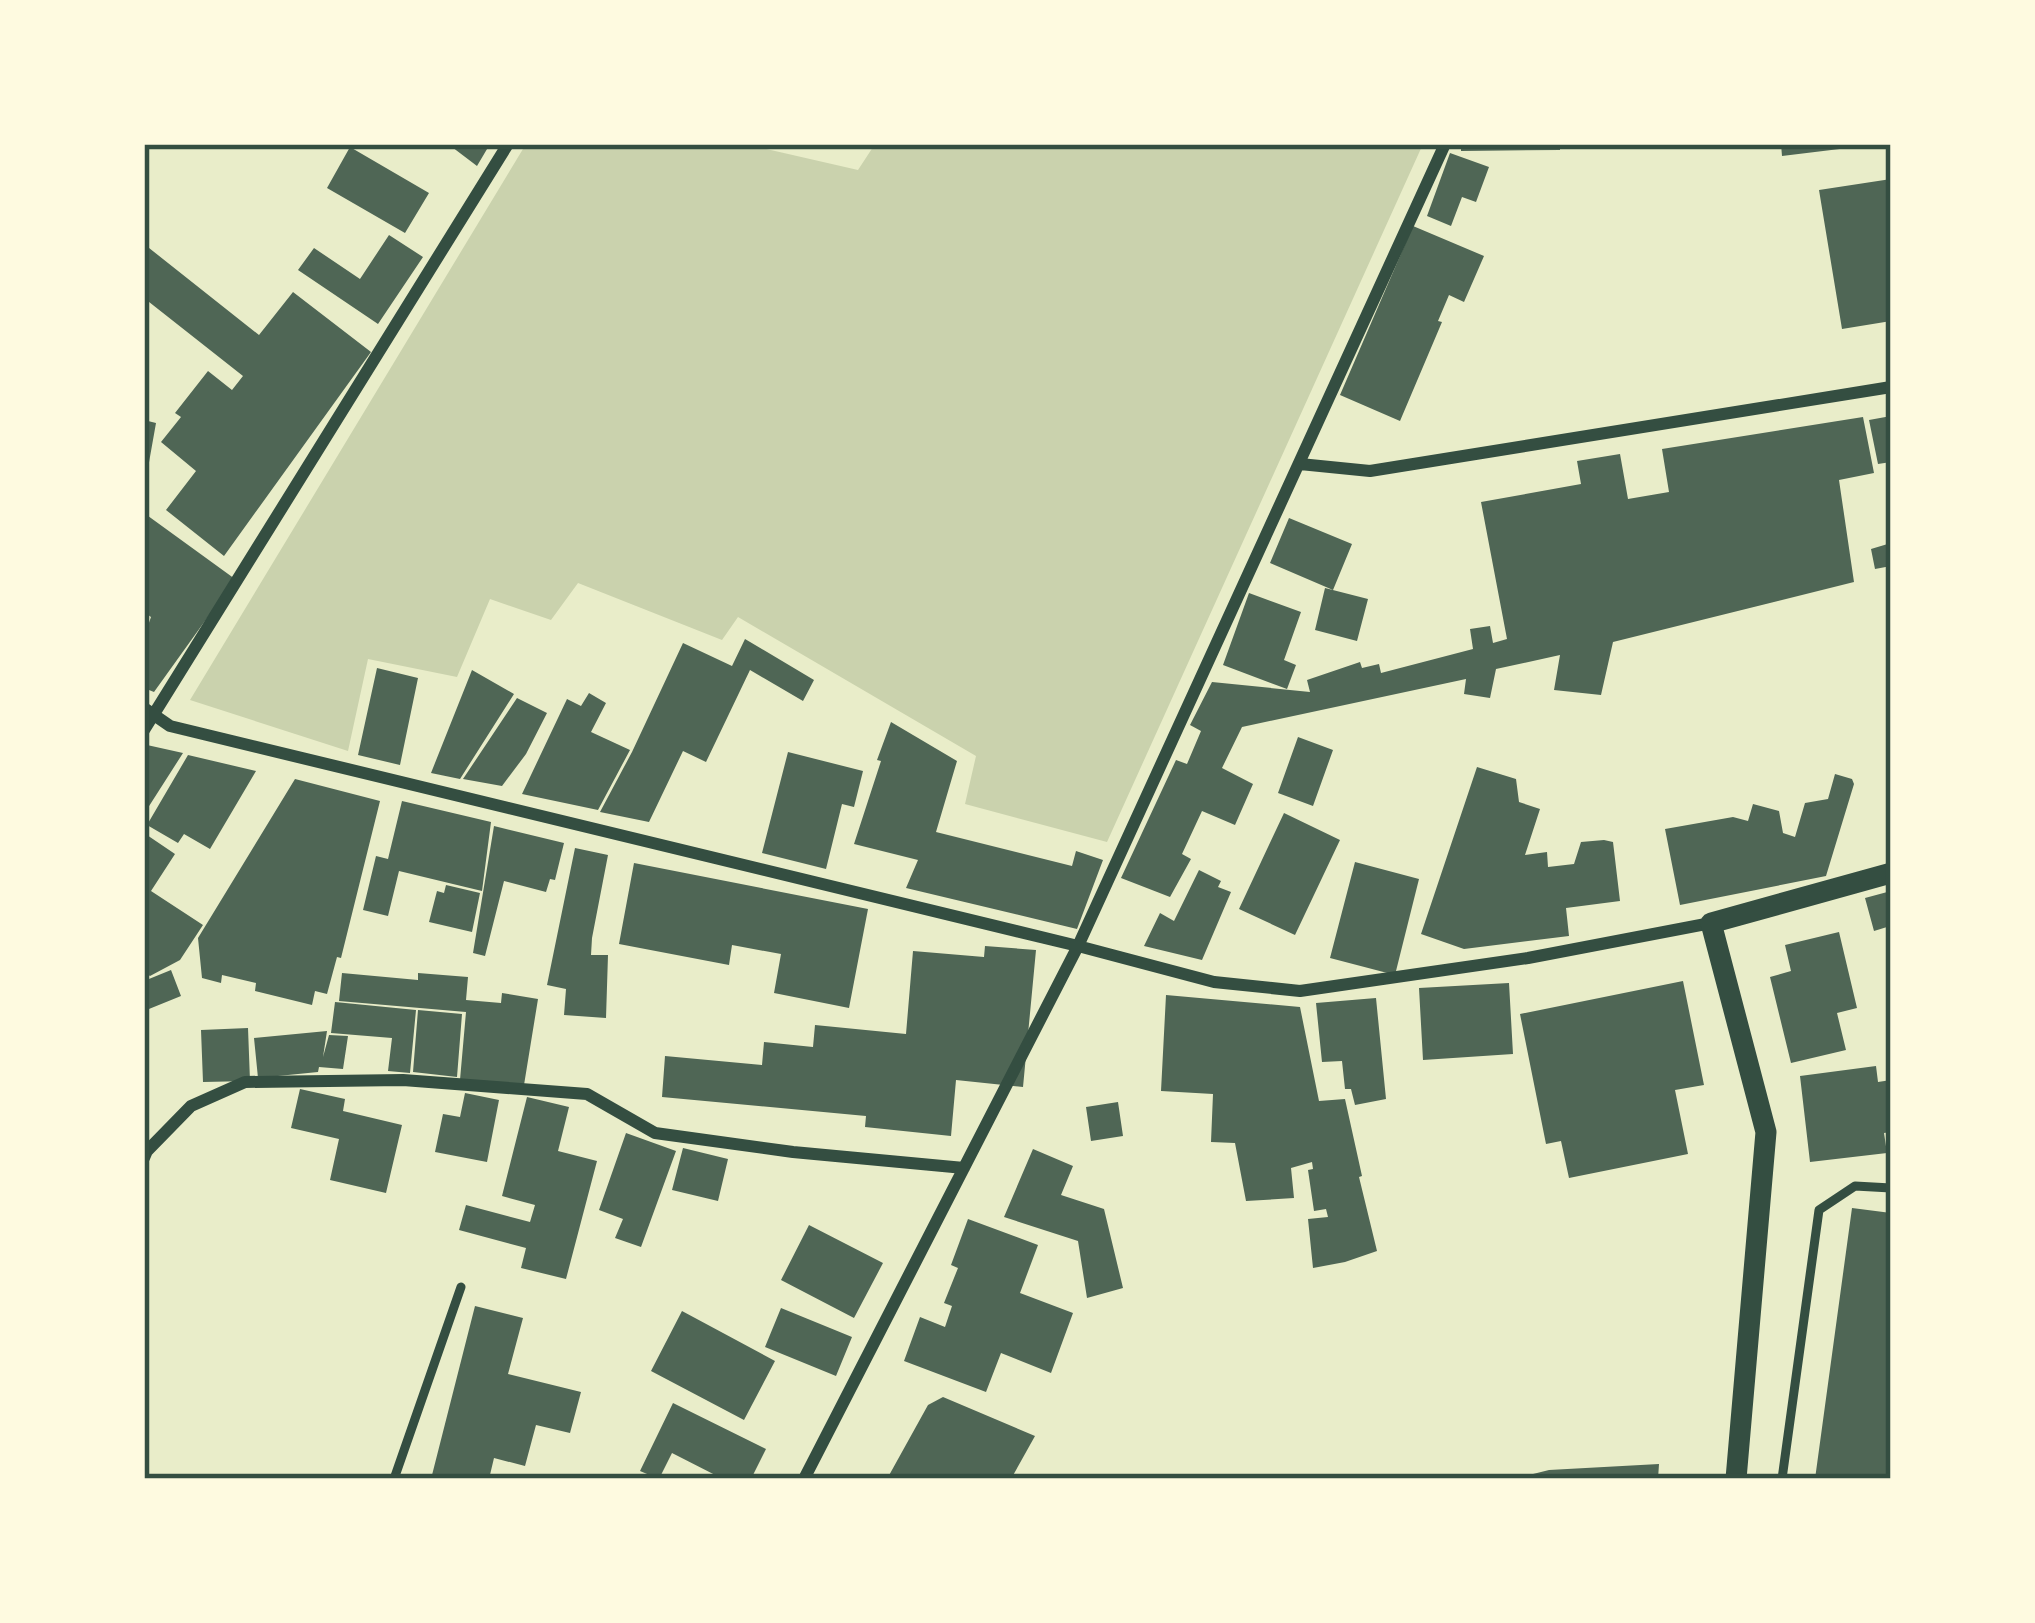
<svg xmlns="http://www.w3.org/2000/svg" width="2035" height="1623" font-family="Signika,sans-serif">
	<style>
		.green { fill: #cad2ad }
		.building { fill: #4f6655 }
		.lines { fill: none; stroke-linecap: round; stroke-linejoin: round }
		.service { stroke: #344e41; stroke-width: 9 }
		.minor { stroke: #344e41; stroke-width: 12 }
		.tertiary { stroke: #344e41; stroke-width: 21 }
		.neatline { fill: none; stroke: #344e41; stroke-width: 4.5 }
	</style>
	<rect width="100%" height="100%" fill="#e9edc9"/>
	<!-- green -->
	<path class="green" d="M526 144H745L858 170 875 144H1423L1107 842 965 804 976 756 738 617 722 640 578 583 551 620 490 599 457 677 368 659 348 751 190 700Z"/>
	<!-- building -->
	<path class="building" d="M448 144H490L477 166Z
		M1461 144H1560V150L1461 151Z
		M1781 144H1855L1856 147 1782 156Z
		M350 147 429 193 405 233 327 188Z
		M1450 153 1489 167 1476 202 1462 197 1451 226 1427 216Z
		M1891 179V321L1842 329 1819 190Z
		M1413 226 1484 256 1464 302 1449 295 1438 321 1442 322 1400 421 1340 395Z
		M389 235 423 257 378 324 298 270 314 248 360 279Z
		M144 244 259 335 293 292 371 352 224 556 166 510 196 471 161 442 181 417 175 413 208 371 232 390 243 376 144 298Z
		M1891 416V462L1878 464 1869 420Z
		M1863 417 1874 473 1839 480 1854 582 1613 642 1601 695 1554 690 1560 655 1496 669 1490 698 1464 694 1466 679 1242 727 1222 768 1253 784 1235 825 1202 811 1182 854 1191 859 1170 897 1121 878 1176 760 1187 764 1201 731 1190 725 1212 682 1310 692 1307 680 1360 662 1362 668 1379 664 1381 673 1473 649 1470 629 1490 626 1493 643 1507 639 1481 502 1581 484 1577 461 1620 454 1628 499 1669 492 1662 449Z
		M144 420 156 423 148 468 144 467Z
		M144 513 235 579 154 692 144 688V637L151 617 144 612Z
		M1289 518 1352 544 1333 590 1270 563Z
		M1891 543V566L1875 569 1871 549Z
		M1325 588 1368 599 1357 641 1315 630Z
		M1249 593 1301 612 1284 660 1296 665 1287 689 1223 665Z
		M745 639 814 680 803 701 750 670 706 762 683 751 649 822 600 812 632 752 683 643 732 666Z
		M377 668 418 678 400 765 358 755Z
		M472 670 514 694 460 779 431 773Z
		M589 693 606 703 591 732 630 750 598 810 522 794 567 699 581 706Z
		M517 698 547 713 526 754 502 786 463 779Z
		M891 722 957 761 936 832 1072 866 1076 851 1103 860 1077 929 906 888 918 860 854 844 881 761 877 760Z
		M1298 737 1333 750 1313 806 1278 793Z
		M147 745 183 753 144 814V750Z
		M788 752 863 771 854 807 842 804 826 869 762 853Z
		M188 755 256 771 210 849 184 834 178 843 147 825Z
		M1477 767 1516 779 1519 802 1540 809 1525 855 1547 852 1548 867 1574 864 1581 842 1604 840 1613 842 1620 901 1566 908 1569 936 1464 949 1421 934Z
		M1835 774 1852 779 1854 784 1826 876 1680 905 1665 829 1733 817 1748 821 1753 804 1779 811 1783 833 1795 837 1805 803 1828 799Z
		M295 779 380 801 341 958 337 957 327 994 315 991 312 1005 255 991 256 983 222 975 221 983 202 978 198 938Z
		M402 801 491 822 482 891 399 871 388 916 363 910 376 856 388 859Z
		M1284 813 1340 840 1295 935 1239 909Z
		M494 826 564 843 555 880 550 879 546 892 504 881 485 956 473 953Z
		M144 833 175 854 151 891 203 925 180 960 150 976 144 972Z
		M575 848 608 855 592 938 591 955H608L606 1018 564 1015 566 989 547 985Z
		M1355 862 1419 879 1395 975 1330 958Z
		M634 863 868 909 849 1008 774 993 781 954 732 945 729 965 619 944Z
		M1199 870 1221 881 1218 887 1231 892 1202 960 1144 946 1160 913 1174 921Z
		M446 885 480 893 472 932 429 922 437 891 444 893Z
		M1891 891V936H1890L1887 927 1874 931 1865 898Z
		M1839 932 1857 1008 1837 1013 1846 1050 1791 1063 1770 977 1791 971 1785 945Z
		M985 946 1036 950 1023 1087 956 1080 951 1136 865 1127 866 1116 662 1097 665 1056 762 1065 764 1042 813 1047 815 1025 906 1034 913 951 984 957Z
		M171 970 181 996 144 1011V981Z
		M342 973 418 980V973L468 977 466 1000 501 1003 502 993 538 999 524 1085 460 1080 466 1012 339 1001Z
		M1683 981 1704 1085 1675 1090 1688 1154 1569 1178 1561 1141 1546 1144 1520 1014Z
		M1509 983 1513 1054 1423 1060 1419 988Z
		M1166 995 1300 1007 1319 1101 1345 1099 1362 1176 1359 1177 1377 1251 1345 1262 1313 1268 1308 1219 1328 1217 1326 1209 1314 1211 1308 1170 1313 1169 1312 1162 1291 1168 1294 1198 1246 1201 1235 1143 1211 1142 1213 1094 1161 1091Z
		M1376 998 1386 1099 1355 1105 1351 1089H1345L1342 1061 1322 1062 1316 1003Z
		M335 1002 416 1010 410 1073 388 1071 392 1038 331 1033Z
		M418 1010 462 1014 457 1077 413 1072Z
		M248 1028 250 1081 203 1082 201 1030Z
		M327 1031 323 1057 329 1035 348 1036 343 1069 319 1067 318 1072 258 1078 254 1038Z
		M1876 1066 1878 1082 1891 1080V1132L1884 1133 1887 1153 1810 1162 1800 1076Z
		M300 1089 345 1099 343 1111 402 1125 386 1193 330 1180 339 1139 291 1128Z
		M465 1093 499 1100 487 1162 435 1152 443 1114 460 1117Z
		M527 1097 569 1107 558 1151 597 1161 566 1279 521 1268 526 1248 459 1230 466 1205 530 1222 535 1205 502 1196Z
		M1118 1102 1123 1136 1091 1141 1086 1107Z
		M626 1133 676 1151 641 1247 615 1238 623 1219 599 1210Z
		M683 1148 728 1159 718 1201 672 1190Z
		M1033 1149 1073 1166 1061 1195 1104 1209 1123 1288 1087 1298 1078 1241 1004 1217Z
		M1852 1208 1891 1213V1479H1815Z
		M968 1219 1038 1245 1020 1293 1073 1313 1051 1373 1001 1353 986 1392 904 1361 920 1317 945 1327 952 1306 944 1303 958 1268 951 1265Z
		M809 1225 883 1263 854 1318 781 1280Z
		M475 1306 523 1318 508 1374 581 1392 570 1433 536 1425 525 1466 494 1458 489 1479H431Z
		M781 1308 852 1337 836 1376 765 1347Z
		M682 1311 775 1361 744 1420 651 1371Z
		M943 1397 1035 1436 1011 1479H887L928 1405Z
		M673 1403 766 1449 751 1479H723L672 1453 659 1479 640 1471Z
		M1659 1464 1658 1479 1521 1477 1549 1470Z"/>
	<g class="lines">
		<!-- service -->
		<path class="service" d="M394 1479 461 1287
			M1782 1479 1819 1210 1855 1186 1891 1188"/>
		<!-- minor -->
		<path class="minor" d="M1300 464 1370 471 1891 387
			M144 708 170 726 1078 946 1214 982 1300 991 1528 958 1711 923
			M144 730 508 144
			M144 1158 147 1151 191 1106 245 1082 403 1080 587 1094 655 1133 793 1152 964 1168
			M804 1479 1078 946 1445 144"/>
		<!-- tertiary -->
		<path class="tertiary" d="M1736 1479 1766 1132 1711 923 1891 873"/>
	</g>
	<!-- border -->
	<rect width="2035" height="1623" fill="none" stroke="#fefae0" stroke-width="294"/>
	<rect x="147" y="147" width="1741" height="1329" class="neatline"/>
</svg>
